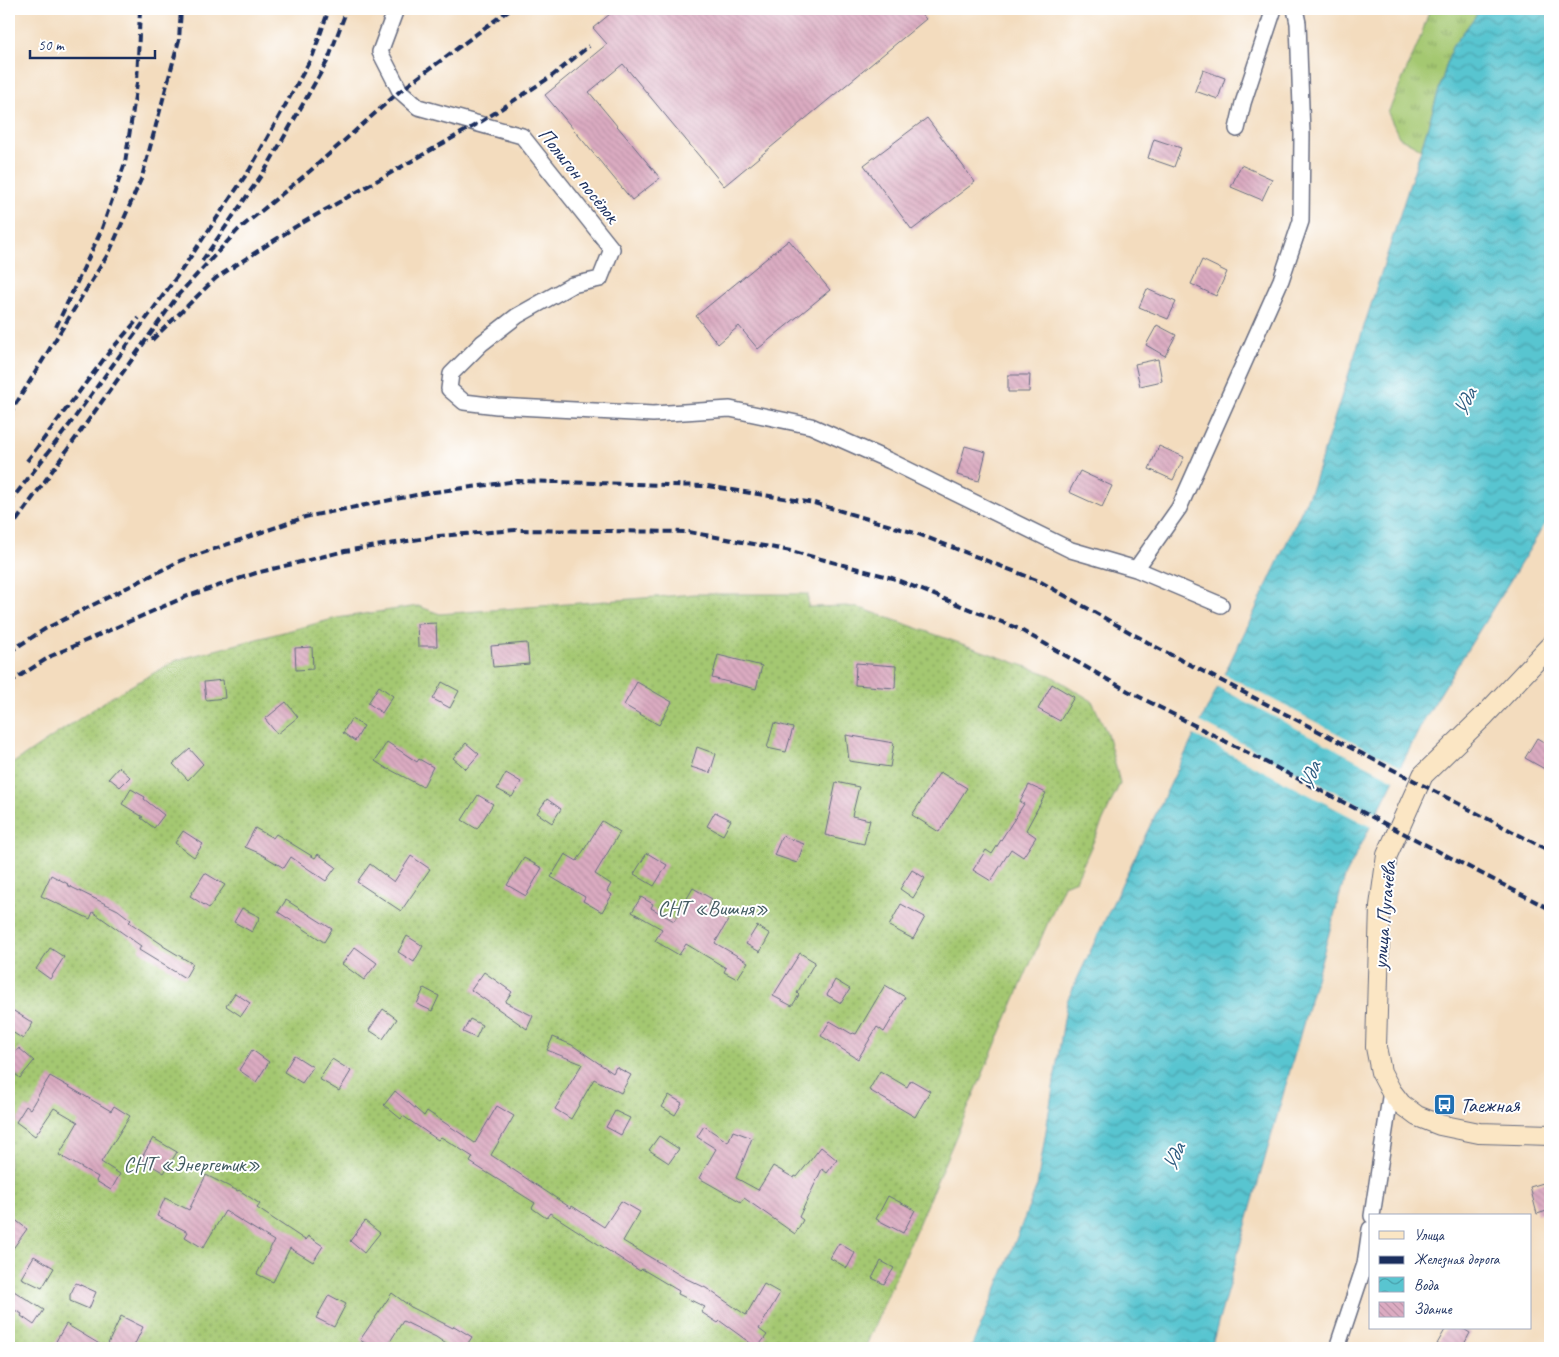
<svg xmlns="http://www.w3.org/2000/svg" width="1559" height="1357" font-family="Caveat,sans-serif">
	<style>
		.grass { fill: url(#grass-tufts); stroke: #607c68 }
		.garden { fill: url(#garden-dots); stroke: #607c68 }
		.water { fill: url(#water-waves); stroke: #3a7a97 }
		.pier { fill: #f3dcbe }
		.building { fill: url(#building-back-hatch) }
		.lines { fill: none; stroke-linecap: round; stroke-linejoin: round }
		.street-casing { stroke: #676c80; stroke-width: 18 }
		.secondary-casing { stroke: #676c80; stroke-width: 22 }
		.street { stroke: #fff; stroke-width: 15 }
		.secondary { stroke: #fbe6c4; stroke-width: 20 }
		.rail { stroke: #1b2f5e; stroke-width: 4; stroke-dasharray: 8 4; stroke-linecap: butt }
		.labels { text-anchor: middle; stroke-width: 4; stroke-linejoin: round; paint-order: stroke }
		.street-label { font-size: 21px; fill: #1b2f5e; stroke: #fff }
		.park-label { font-size: 21px; fill: #445d64; stroke: #fff }
		.poi-label { font-size: 21px; fill: #1b2f5e; stroke: #fff; text-anchor: start }
		.water-label { font-size: 22px; font-style: italic; fill: #2e5c80; stroke: #fff }
	</style>
	<defs>
		<pattern id="grass-tufts" width="24" height="20" patternUnits="userSpaceOnUse" patternTransform="scale(1.25)"><rect width="24" height="20" fill="#a4c871"/><path d="M3 7l-1-3M5 7V3M7 7l1-3M15 17l-1-3M17 17v-4M19 17l1-3" fill="none" stroke="#85a360"/></pattern>
		<pattern id="garden-dots" width="8" height="8" patternUnits="userSpaceOnUse" patternTransform="scale(1.25)"><rect width="8" height="8" fill="#a4c871"/><path d="M2 2h.1M6 6h.1" fill="none" stroke="#85a360" stroke-width="1.8" stroke-linecap="round"/></pattern>
		<pattern id="water-waves" width="16" height="10" patternUnits="userSpaceOnUse" patternTransform="scale(1.25)"><rect width="16" height="10" fill="#59c5d0"/><path d="M0 5q4-4 8 0t8 0" fill="none" stroke="#49a0ac"/></pattern>
		<pattern id="building-back-hatch" width="6" height="6" patternUnits="userSpaceOnUse" patternTransform="scale(1.25)"><rect width="6" height="6" fill="#dbabc1"/><path d="M-1 5l2 2M0 0l6 6M5-1l2 2" fill="none" stroke="#bb93a8"/></pattern>
	</defs>
	<rect width="100%" height="100%" fill="#fff"/>
	<filter id="ink" filterUnits="userSpaceOnUse"><feTurbulence type="fractalNoise" baseFrequency=".02" numOctaves="2"/><feDisplacementMap in="SourceGraphic" scale="10" xChannelSelector="R" yChannelSelector="G"/><feConvolveMatrix kernelMatrix="1 2 1 2 8 2 1 2 1" color-interpolation-filters="sRGB"/></filter>
	<filter id="wash" filterUnits="userSpaceOnUse"><feTurbulence type="fractalNoise" baseFrequency=".0096" numOctaves="4" result="noise"/><feDisplacementMap in="SourceGraphic" scale="20" xChannelSelector="R" yChannelSelector="G"/><feGaussianBlur stdDeviation="1.12" result="paint"/><feColorMatrix in="noise" values="0 0 0 0 0 0 0 0 0 0 0 0 0 0 0 0 0 1.4 0 .05"/><feComposite in="paint" operator="in"/></filter>
	<g filter="url(#wash)">
		<rect width="100%" height="100%" fill="#f3dcbe"/>
		<!-- grass -->
		<path class="grass" d="M1430 9H1481L1452 47 1421 149 1399 137 1388 113 1419 41Z"/>
		<!-- garden -->
		<path class="garden" d="M694 594H808V607L847 606 863 609 1050 675 1092 701 1107 733 1120 783 1076 880 1064 885 865 1348H9V766L113 696 177 660 337 618 418 606 440 614Z"/>
		<!-- water -->
		<path class="water" d="M1481 9H1550V516L1424 720 1345 877 1211 1348H971L992 1300 1037 1186 1067 1001 1124 879 1252 617 1312 488 1421 149 1452 47Z"/>
		<!-- pier -->
		<path class="pier" d="M1222 673 1403 768 1396 781 1216 686Z
			M1199 721 1379 815 1373 828 1192 734Z"/>
		<g id="blocks">
			<!-- building -->
			<path class="building" d="M616 9H917L926 19 724 186 623 64 589 92 660 178 632 200 545 95 607 44 593 28Z
				M1203 70 1225 78 1218 99 1195 91Z
				M927 118 975 182 912 230 864 165Z
				M1154 139 1181 148 1174 167 1148 158Z
				M1241 165 1272 179 1262 200 1231 187Z
				M789 240 830 290 758 349 739 326 718 344 696 316Z
				M1202 260 1227 272 1216 296 1191 284Z
				M1147 289 1176 302 1168 319 1139 307Z
				M1157 325 1176 335 1165 356 1146 345Z
				M1158 359 1162 381 1140 386 1135 364Z
				M1008 375H1030L1029 392H1008Z
				M965 446 986 452 979 481 957 475Z
				M1159 446 1184 457 1173 480 1149 469Z
				M1080 471 1112 486 1102 507 1069 492Z
				M436 623 437 646H418L417 624Z
				M527 643 529 664 493 667 491 646Z
				M312 647 313 669 296 670 295 648Z
				M718 655 762 666 756 689 712 678Z
				M856 663 896 666 895 688 855 685Z
				M223 680 225 698 206 700 204 682Z
				M442 682 459 691 450 708 433 699Z
				M637 682 672 702 659 725 624 705Z
				M1052 684 1074 697 1060 721 1038 709Z
				M379 686 393 696 382 713 368 703Z
				M286 702 298 717 277 734 265 719Z
				M351 719 364 726 355 741 343 733Z
				M774 723 793 728 786 752 767 748Z
				M846 735 894 743 890 767 849 761Z
				M1537 738 1550 746V772L1525 758Z
				M387 742 417 762 419 759 433 767 423 787 389 769V770L375 761Z
				M466 743 479 754 466 769 453 758Z
				M697 747 716 754 710 773 691 767Z
				M190 749 203 764 188 780 173 764Z
				M119 767 130 777 120 787 109 778Z
				M940 772 967 788 939 832 912 815Z
				M506 773 521 782 512 797 497 789Z
				M836 782 859 787 852 816 870 820 864 844 825 835Z
				M1029 785 1046 793 1026 830 1036 837 1023 857 1011 849 991 881 973 870 986 850 992 854 1024 804 1020 802Z
				M131 789 145 797 144 799 164 815 154 828 141 818 143 817 122 804Z
				M478 795 493 804 477 829 462 820Z
				M547 799 561 809 552 823 537 813Z
				M715 812 731 820 723 835 707 826Z
				M602 821 620 832 595 874 611 884 607 891 612 895 602 912 583 901 585 897 551 877 565 854 577 861Z
				M255 828 273 838 276 834 315 858 318 854 336 867 326 881 291 857 284 868 259 853 245 847Z
				M183 831 203 844 194 857 175 843Z
				M782 836 804 844 797 863 774 855Z
				M647 853 667 865 654 886 634 874Z
				M411 856 430 869 401 911 357 882 370 864 394 882Z
				M524 858 542 868 526 896 507 885Z
				M912 870 925 878 913 898 900 889Z
				M205 873 225 885 209 908 190 896Z
				M51 875 68 884 67 885 118 910 131 920 129 922 163 945V946L193 964 185 978 139 950 141 946 93 912 90 919 41 896Z
				M693 888 712 899 708 905 730 917 715 943 748 962 737 979 724 972 726 968 686 944 679 955 655 941 662 929 632 912 641 897 653 904 651 908 674 921Z
				M286 900 332 929 324 942 278 912Z
				M901 904 925 917 913 939 889 926Z
				M242 908 260 917 252 932 234 922Z
				M757 926 770 934 760 952 746 944Z
				M407 936 423 946 414 962 398 952Z
				M355 947 377 963 364 980 342 964Z
				M50 948 64 957 50 979 36 969Z
				M800 953 815 962 797 993 799 995 792 1006 773 996Z
				M484 972 512 992 505 1002 533 1016 527 1029 471 990Z
				M835 980 850 989 841 1003 827 995Z
				M885 985 905 997 884 1032 877 1027 858 1059 821 1036 830 1021 852 1034 853 1033 856 1034Z
				M424 988 439 996 432 1011 417 1004Z
				M235 993 250 1003 241 1016 226 1006Z
				M9 1008 33 1023 23 1039 9 1030Z
				M383 1009 397 1019 383 1039 369 1030Z
				M470 1019 482 1025 476 1038 463 1032Z
				M553 1037 572 1045 613 1073 616 1067 631 1075 621 1093 594 1079 571 1119 555 1109 582 1064 547 1050Z
				M19 1048 34 1061 20 1078 9 1069V1061Z
				M252 1050 269 1062 256 1082 239 1070Z
				M294 1055 313 1067 302 1083 284 1072Z
				M332 1059 351 1071 339 1091 319 1079Z
				M880 1071 907 1087 911 1080 930 1091 915 1117 869 1090Z
				M50 1076 111 1111 114 1106 130 1116 101 1162 120 1174 111 1190 96 1181 98 1177 59 1155 78 1122 54 1108 35 1136 16 1122 26 1106 30 1109Z
				M395 1091 424 1116 427 1111 475 1143 497 1106 514 1116 491 1155 571 1208 572 1206 604 1227 621 1201 640 1212 623 1241 685 1278 706 1288 746 1315 764 1284 780 1293 759 1329 767 1335 757 1348 720 1321 718 1323 701 1312 705 1307 678 1294 679 1291 642 1269 640 1271 550 1213 546 1218 532 1208 535 1203 470 1162 473 1157 441 1137 438 1140 403 1116 401 1119 384 1105Z
				M669 1095 682 1103 675 1115 662 1107Z
				M615 1111 630 1118 621 1135 606 1127Z
				M704 1126 728 1142 733 1131 752 1138 736 1178 758 1190 773 1166 794 1178 795 1176 797 1177 821 1147 837 1160 827 1173 822 1169 799 1217 803 1220 795 1234 744 1198 741 1202 699 1178 716 1149 697 1137Z
				M659 1136 679 1149 669 1163 649 1150Z
				M153 1138 177 1152 164 1173 141 1159Z
				M206 1175 238 1191 239 1190 260 1204 257 1208 305 1240 308 1236 323 1246 313 1262 290 1248 273 1282 257 1274 274 1241 225 1211 203 1248 185 1237 188 1232 157 1216 165 1198 189 1210Z
				M1550 1181V1210L1537 1214 1530 1187Z
				M888 1196 915 1210 903 1233 876 1219Z
				M9 1215 27 1229 9 1254Z
				M365 1221 380 1233 364 1253 350 1241Z
				M839 1243 855 1253 847 1268 830 1258Z
				M34 1256 54 1268 42 1288 21 1278Z
				M881 1261 894 1268 884 1284 872 1278Z
				M76 1283 96 1292 89 1309 70 1301V1295Z
				M9 1288 44 1310 34 1325 21 1316 22 1314 9 1307Z
				M392 1293 411 1307 453 1328 454 1326 472 1337 465 1348H452L436 1337 403 1321 386 1348H373L360 1340Z
				M329 1295 346 1304 334 1327 316 1318Z
				M121 1316 143 1327 133 1348H64L55 1343 66 1324 106 1348Z
				M1446 1328H1462L1470 1333 1462 1348H1445L1437 1344Z"/>
		</g>
	</g>
	<g filter="url(#ink)">
		<use href="#blocks" fill-opacity="0" stroke="#676c80" stroke-width="1"/>
		<g class="lines">
			<defs>
				<path id="street" d="M396 9 380 52 400 91 418 107 522 136 612 249 600 279 572 285 517 316 482 343 451 374 449 389 464 402 497 406 653 414 730 409 811 426 890 461 1071 550 1136 569 1221 605
					M1237 129 1243 103 1274 9
					M1136 569 1179 508 1281 280 1301 221 1302 135 1298 23 1295 9
					M1372 1216 1391 1091
					M1337 1348 1365 1264 1370 1229"/>
				<path id="secondary" d="M1550 646 1485 715 1423 775 1387 855 1380 906 1376 1047 1381 1072 1391 1091 1401 1104 1417 1116 1440 1125 1479 1133 1550 1135"/>
			</defs>
			<!-- street casing -->
			<use href="#street" class="street-casing"/>
			<!-- secondary casing -->
			<use href="#secondary" class="secondary-casing"/>
			<!-- street -->
			<use href="#street" class="street"/>
			<!-- secondary -->
			<use href="#secondary" class="secondary"/>
			<!-- rail -->
			<path class="rail" d="M202 261 267 167 328 60 347 9
				M56 327 101 231 125 163 137 83 140 9
				M152 340 216 278 295 227 479 123 552 76 589 46
				M9 415 110 251 142 177 179 40 181 9
				M27 461 110 351 139 318
				M9 503 70 424 183 268 250 169 313 55 329 9
				M9 531 179 294 238 230 310 171 400 91 510 9
				M9 652 45 629 180 561 305 517 426 493 518 481 707 486 814 503 918 534 1039 581 1156 647 1550 851
				M9 683 51 656 185 597 256 573 345 551 439 536 516 530 689 532 791 551 892 578 1019 629 1128 691 1550 909"/>
		</g>
	</g>
	<!-- icons -->
	<defs>
		<symbol id="bus-square" viewBox="-11 -11 22 22"><rect x="-9" y="-9" width="18" height="18" rx="4" fill="#1f6fb2" stroke="#fff"/><path d="M-5-6H5V4H4V6H2V4H-2V6H-4V4H-5ZM-3.5-4V0h7V-4ZM-3.5 1.2v1.5H-2V1.2ZM2 1.2v1.5H3.5V1.2Z" fill="#fff"/></symbol>
	</defs>
	<g fill-rule="evenodd">
		<use href="#bus-square" x="1432" y="1092" width="25" height="25"/>
	</g>
	<g class="labels">
		<!-- street labels -->
		<g class="street-label">
			<text transform="translate(579 175) rotate(51)" y="7">Полигон посёлок</text>
			<text transform="translate(1384 915) rotate(-85)" y="7">улица Пугачёва</text>
		</g>
		<!-- park labels -->
		<g class="park-label">
			<text x="713" y="915">СНТ «Вишня»</text>
			<text x="192" y="1171">СНТ «Энергетик»</text>
		</g>
		<!-- poi labels -->
		<g class="poi-label">
			<text x="1460" y="1112">Таежная</text>
		</g>
		<!-- water labels -->
		<g class="water-label">
			<text transform="translate(1464 402) rotate(-65)" y="8">Уда</text>
			<text transform="translate(1309 776) rotate(-71)" y="8">Уда</text>
			<text transform="translate(1173 1157) rotate(-67)" y="8">Уда</text>
		</g>
	</g>
	<!-- margin -->
	<rect width="1559" height="1357" fill="none" stroke="#fff" stroke-width="30"/>
	<!-- legend -->
	<rect x="1369" y="1214" width="162" height="115" fill="#ffffff" stroke="#a4acbf"/>
	<rect x="1379" y="1231" width="25" height="8" fill="#fbe6c4" stroke="#a4acbf"/>
	<text x="1414" y="1240" font-size="15" fill="#1b2f5e">Улица</text>
	<rect x="1379" y="1256" width="25" height="8" fill="#1b2f5e" stroke="#a4acbf"/>
	<text x="1414" y="1264" font-size="15" fill="#1b2f5e">Железная дорога</text>
	<rect x="1379" y="1277" width="25" height="15" fill="url(#water-waves)" stroke="#a4acbf"/>
	<text x="1414" y="1290" font-size="15" fill="#1b2f5e">Вода</text>
	<rect x="1379" y="1302" width="25" height="15" fill="url(#building-back-hatch)" stroke="#a4acbf"/>
	<text x="1414" y="1314" font-size="15" fill="#1b2f5e">Здание</text>
	<!-- scale -->
	<path d="M30 50v8h125v-8" fill="none" stroke="#1b2f5e" stroke-width="2.5"/>
	<text x="38" y="50" font-size="15" fill="#1b2f5e" stroke="#ffffff" stroke-width="4" paint-order="stroke">50 m</text>
</svg>
